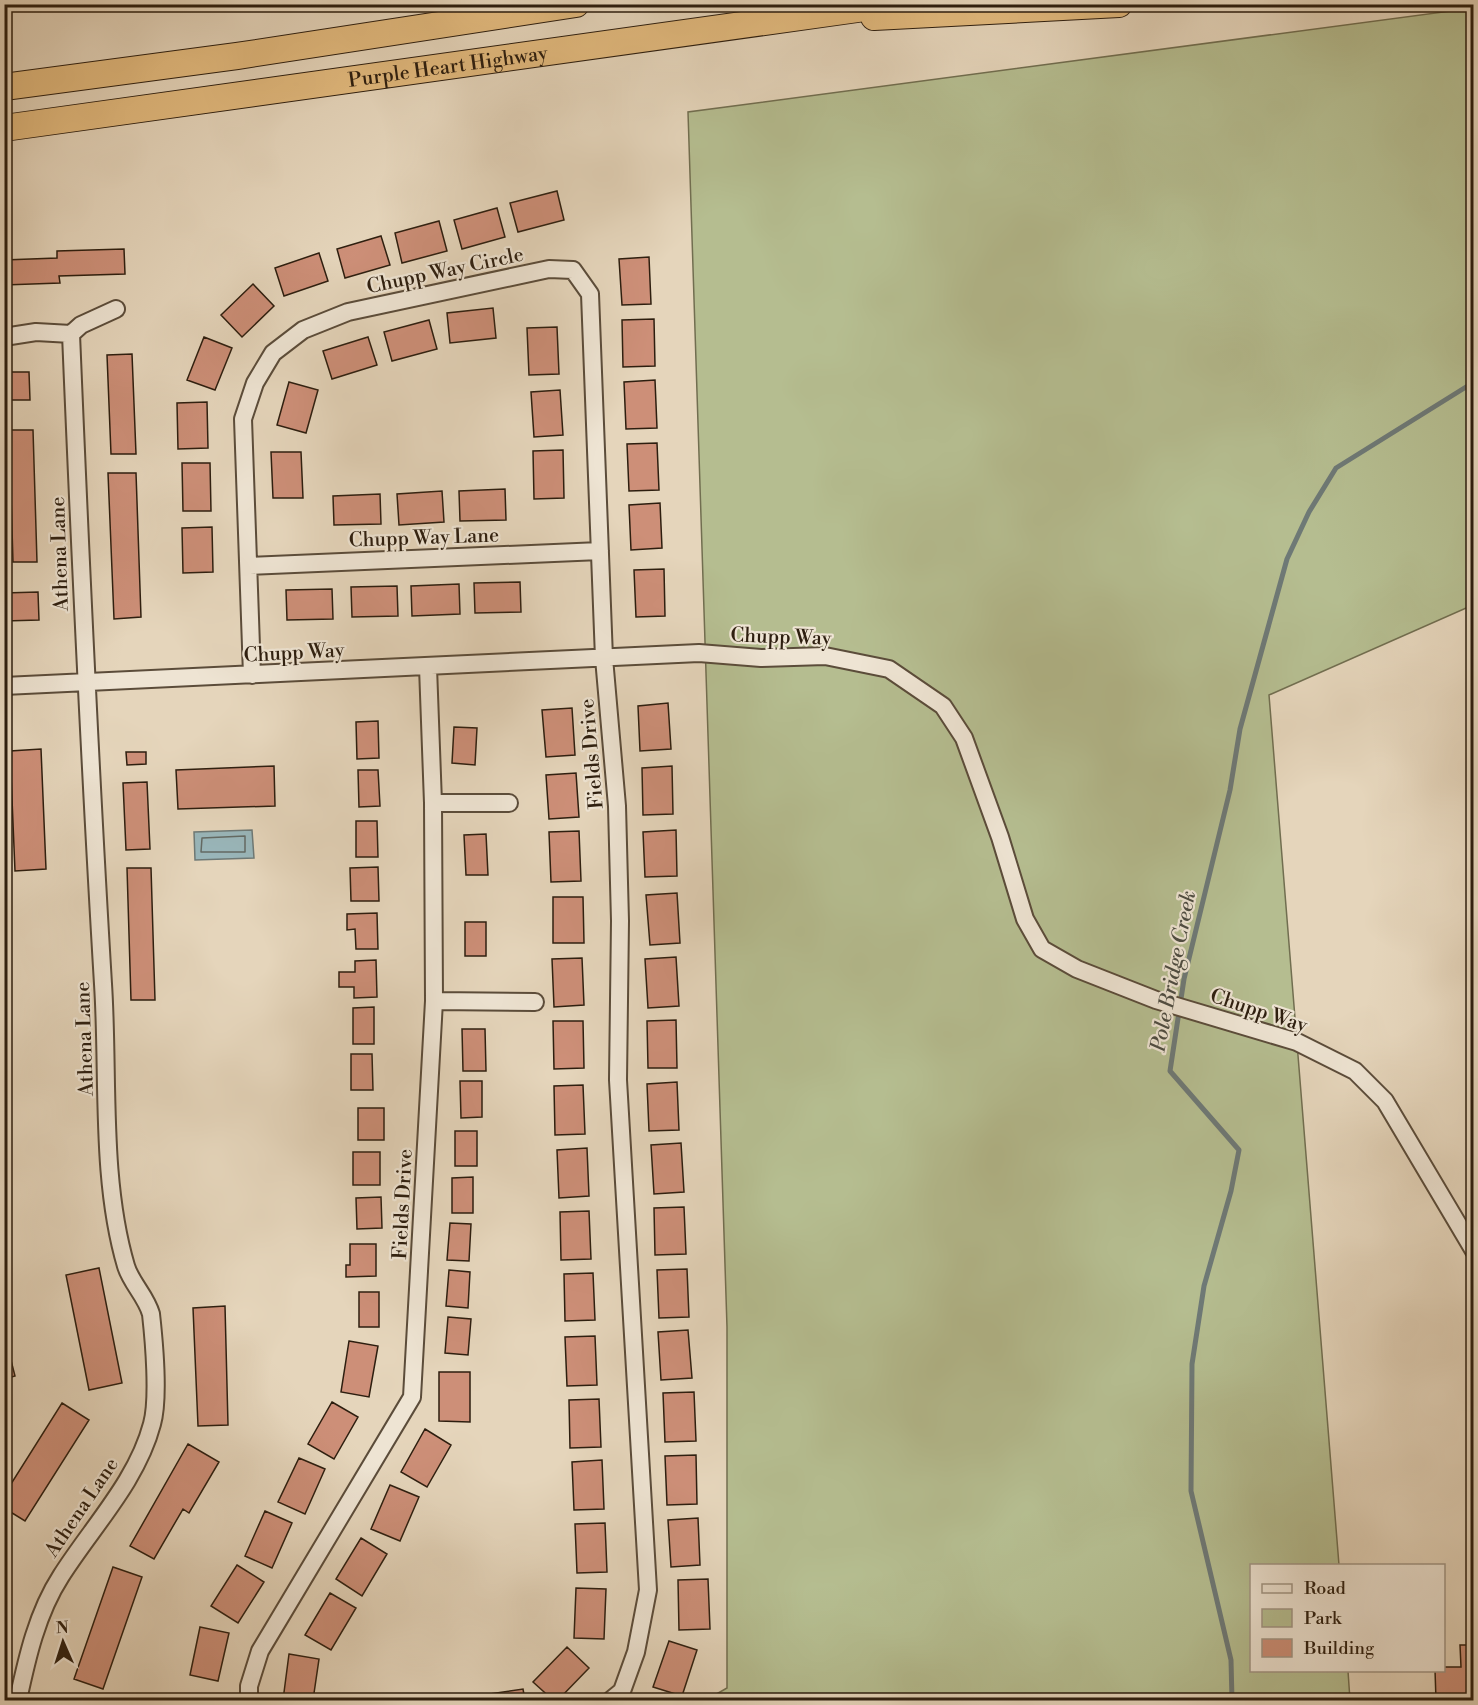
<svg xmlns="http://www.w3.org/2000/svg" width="1478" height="1705" font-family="'Libre Bodoni',serif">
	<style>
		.green { fill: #b5bd90; stroke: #716e50; stroke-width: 1.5 }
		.water { fill: #99b6ba; stroke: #6e7976; stroke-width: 1.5 }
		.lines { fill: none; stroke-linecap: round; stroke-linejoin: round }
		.shore { stroke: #636a64; stroke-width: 1.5 }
		.stream { stroke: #6e7976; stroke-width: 5 }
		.building { fill: #cd8f78; stroke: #2d1e0f; stroke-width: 1.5 }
		.minor-casing { stroke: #5b4c3a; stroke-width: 20 }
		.highway-casing { stroke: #2d1e0f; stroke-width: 28 }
		.minor { stroke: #eee4d3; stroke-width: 16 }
		.highway { stroke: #e2ba7e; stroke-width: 26 }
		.labels { text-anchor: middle; stroke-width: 4.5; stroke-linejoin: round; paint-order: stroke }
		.street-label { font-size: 20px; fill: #2d1e0f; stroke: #eee4d3 }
		.water-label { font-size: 21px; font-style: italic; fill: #4d4c42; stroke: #eee4d3 }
	</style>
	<rect width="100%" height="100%" fill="#e5d5bb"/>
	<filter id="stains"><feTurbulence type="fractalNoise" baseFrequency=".00333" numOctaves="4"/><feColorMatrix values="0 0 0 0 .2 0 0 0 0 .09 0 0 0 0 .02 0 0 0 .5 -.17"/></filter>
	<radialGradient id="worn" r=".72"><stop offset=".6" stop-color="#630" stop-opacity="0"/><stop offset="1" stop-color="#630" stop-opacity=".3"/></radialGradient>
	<!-- green -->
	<path class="green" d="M1473 8V605L1269 695 1339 1565 1252 1566V1670L1348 1671 1350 1700H706L727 1688V1327L688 112Z"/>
	<!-- water -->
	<path class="water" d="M252 830 254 858 195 860 194 832Z"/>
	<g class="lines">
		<!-- shore -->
		<path class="shore" d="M245 836V852H201L202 838Z"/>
		<!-- stream -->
		<path class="stream" d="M1232 1700 1231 1660 1191 1491 1192 1364 1204 1286 1231 1191 1239 1150 1170 1071 1184 979 1230 790 1240 729 1287 559 1309 512 1336 468 1474 382"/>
	</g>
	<!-- building -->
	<path class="building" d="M557 191 564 220 518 232 510 203Z
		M497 208 505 237 462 249 454 220Z
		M439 221 447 251 402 263 395 233Z
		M381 236 390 265 345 278 337 249Z
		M124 249 125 274 59 276 60 283 4 285V260L57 258V251Z
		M319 253 328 281 284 296 275 268Z
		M649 257 651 304 622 305 619 259Z
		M253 284 274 306 242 337 221 315Z
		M493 308 496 338 450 343 447 313Z
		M654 319 655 366 623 367 622 320Z
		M429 320 437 349 392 361 384 332Z
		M557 327 559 374 529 375 527 328Z
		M204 337 232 348 215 390 187 380Z
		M368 337 377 365 332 379 323 351Z
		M132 354 136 454H111L107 355Z
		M4 372H29L30 400H4Z
		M655 380 657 428 626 429 624 382Z
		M289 382 318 390 306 433 277 425Z
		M560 390 563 435 534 437 531 392Z
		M207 402 208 448 178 449 177 403Z
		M9 430H33L37 562H13Z
		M657 443 659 490 629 491 627 444Z
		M563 450 564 498 534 499 533 451Z
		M271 452H301L303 498H273Z
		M182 463H210L211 511H183Z
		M108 473H136L141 617 114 619Z
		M505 489 506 520 460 521 459 491Z
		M442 491 444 522 399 525 397 494Z
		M380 494 381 524 334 525 333 496Z
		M660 503 662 548 631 550 629 505Z
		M212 527 213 572 183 573 182 528Z
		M664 569 665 616 636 617 634 570Z
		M520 582 521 612 475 613 474 583Z
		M459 584 460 614 412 616 411 586Z
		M397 586 398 616 352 617 351 587Z
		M332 589 333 619 287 620 286 590Z
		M38 592 39 620 4 621V593Z
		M668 703 671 749 640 751 638 706Z
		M572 708 575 755 546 757 542 710Z
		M378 721 379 758 357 759 356 722Z
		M454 727 477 728 475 765 452 763Z
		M41 749 46 869 15 871 10 751Z
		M126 752H146V764L127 765Z
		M274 766 275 806 178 809 176 770Z
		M672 766 673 814 643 815 642 768Z
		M358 770H378L380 806 359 807Z
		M576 773 579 817 549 819 546 775Z
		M147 782 150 849 126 850 123 783Z
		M356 821H377L378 857H356Z
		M676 830 677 876 645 877 643 832Z
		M579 831 581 881 551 882 549 832Z
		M486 834 488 875H466L464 835Z
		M378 867 379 901H351L350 868Z
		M127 868H151L155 1000H131Z
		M677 893 680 943 650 945 646 895Z
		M553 897H583L584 943H553Z
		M377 913 378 949H356L355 929 347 930V914Z
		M465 922H486V956H465Z
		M676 957 679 1006 648 1008 645 959Z
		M582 958 584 1005 554 1007 552 959Z
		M376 960 377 997 354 998V987H339V972H355V961Z
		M374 1007V1044H353V1008Z
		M676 1020 677 1068H648L647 1021Z
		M553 1021H583L584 1068 554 1069Z
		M462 1029H485L486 1071H463Z
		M351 1054H372L373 1090H351Z
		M460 1081H482V1117L461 1118Z
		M677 1082 679 1130 649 1131 647 1084Z
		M583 1085 585 1134 555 1135 554 1086Z
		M358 1108H384V1140H358Z
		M455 1131H477V1166H455Z
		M681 1143 684 1192 654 1194 651 1145Z
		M587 1148 589 1196 559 1198 557 1150Z
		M353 1152H380V1185H353Z
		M473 1177V1213H452V1178Z
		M381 1197 382 1228 357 1229 356 1198Z
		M684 1207 686 1254 655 1255 654 1208Z
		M589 1211 591 1259 561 1260 560 1212Z
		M450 1223 471 1224 469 1261 447 1260Z
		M350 1244H376V1276L346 1277V1265H350Z
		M99 1268 122 1383 89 1390 66 1275Z
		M687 1269 689 1317 659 1318 657 1270Z
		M449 1270 470 1272 468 1308 446 1306Z
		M593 1273 595 1320 565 1321 564 1274Z
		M359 1292H379V1327H359Z
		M225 1306 228 1425 198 1426 193 1308Z
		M448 1317 471 1319 468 1355 445 1353Z
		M688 1330 692 1378 661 1380 658 1332Z
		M4 1333 15 1376 4 1379Z
		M595 1336 597 1385 567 1386 565 1337Z
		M349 1341 378 1346 369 1397 341 1392Z
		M439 1372H470V1422L439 1421Z
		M694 1392 696 1441 665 1442 663 1393Z
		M599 1399 601 1447 570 1448 569 1400Z
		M332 1402 358 1417 334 1459 308 1444Z
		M62 1403 89 1420 25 1521 4 1508V1495Z
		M425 1429 451 1445 427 1487 401 1472Z
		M188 1444 219 1462 189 1513 183 1509 154 1559 130 1546Z
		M696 1455 697 1504 667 1505 665 1456Z
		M299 1458 325 1469 305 1514 278 1502Z
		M602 1460 604 1509 574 1510 572 1462Z
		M390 1485 419 1497 400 1541 371 1529Z
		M265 1511 292 1523 272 1568 245 1556Z
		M698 1518 700 1565 671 1567 668 1520Z
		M605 1523 607 1572 577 1573 575 1524Z
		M361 1538 387 1554 362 1596 336 1579Z
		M237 1565 264 1582 238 1623 211 1606Z
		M113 1567 142 1577 103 1689 74 1679Z
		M708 1579 710 1629 679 1630 678 1580Z
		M576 1588 606 1589 604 1639 574 1638Z
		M330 1593 356 1608 331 1650 305 1635Z
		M200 1627 229 1633 218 1681 190 1675Z
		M669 1641 697 1650 682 1696 653 1687Z
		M1460 1645H1474V1700H1436L1435 1670H1444V1667H1461Z
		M567 1647 589 1668 558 1700H553L533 1682Z
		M289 1654 319 1659 313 1700H283Z
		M523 1689 525 1700H476L475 1696Z
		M217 1695V1700H187V1697Z"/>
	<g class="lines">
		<defs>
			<path id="minor" d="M4 337 36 332 71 334 81 325 116 309
				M250 566 600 551
				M252 675 243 419 255 383 273 353 303 330 348 312 549 269 573 270 590 294 604 658 617 806 620 921 618 1080 648 1590 636 1652 622 1691 611 1700
				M4 686 699 653 761 658 825 656 889 669 943 706 964 738 1000 837 1025 919 1042 949 1077 969 1156 1000 1297 1042 1355 1071 1385 1101 1474 1251
				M433 803H509
				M434 1001 535 1002
				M18 1700C27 1658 37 1613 61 1576 92 1527 137 1481 152 1424 159 1399 154 1341 151 1314 146 1296 131 1283 126 1266 100 1178 109 1076 103 984 90 768 80 551 71 334
				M249 1700V1686L260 1651 412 1397 434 1001 433 803 428 667"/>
			<g id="highway">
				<path d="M874 17 1119 4"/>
				<path d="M4 87 237 56 576 4"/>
				<path id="s1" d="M4 128 893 4"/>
			</g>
		</defs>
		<!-- minor casing -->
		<use href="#minor" class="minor-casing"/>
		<!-- highway casing -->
		<use href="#highway" class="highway-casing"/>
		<!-- minor -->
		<use href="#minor" class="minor"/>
		<!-- highway -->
		<use href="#highway" class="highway"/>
	</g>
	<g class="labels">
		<!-- street labels -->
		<g class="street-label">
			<text dy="7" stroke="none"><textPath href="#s1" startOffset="448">Purple Heart Highway</textPath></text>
			<text transform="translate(445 270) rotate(-12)" y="7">Chupp Way Circle</text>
			<text transform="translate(424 537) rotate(-2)" y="7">Chupp Way Lane</text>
			<text transform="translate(59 554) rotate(-92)" y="7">Athena Lane</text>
			<text transform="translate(781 636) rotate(2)" y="7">Chupp Way</text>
			<text transform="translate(294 652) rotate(-3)" y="7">Chupp Way</text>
			<text transform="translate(591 754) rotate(-95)" y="7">Fields Drive</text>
			<text transform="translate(1259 1010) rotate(18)" y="7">Chupp Way</text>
			<text transform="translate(84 1039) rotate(-92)" y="7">Athena Lane</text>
			<text transform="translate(402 1204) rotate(-87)" y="7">Fields Drive</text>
			<text transform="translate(81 1507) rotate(-56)" y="7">Athena Lane</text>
		</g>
		<!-- water labels -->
		<g class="water-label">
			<text transform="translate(1173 971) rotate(-79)" y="7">Pole Bridge Creek</text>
		</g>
	</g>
	<!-- margin -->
	<rect width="1478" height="1705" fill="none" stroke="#e5d5bb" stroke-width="24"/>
	<rect x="6" y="6" width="1466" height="1693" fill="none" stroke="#2d1e0f" stroke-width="3"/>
	<rect x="12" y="12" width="1454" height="1681" fill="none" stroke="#2d1e0f" stroke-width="1.5"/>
	<!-- legend -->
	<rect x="1250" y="1564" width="195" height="108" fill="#eee4d3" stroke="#a19585" stroke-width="1.5"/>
	<rect x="1262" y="1584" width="30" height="9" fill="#eee4d3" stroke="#a19585" stroke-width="1.5"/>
	<text x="1304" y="1594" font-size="18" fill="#2d1e0f">Road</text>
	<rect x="1262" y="1609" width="30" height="18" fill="#b5bd90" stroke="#a19585" stroke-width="1.5"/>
	<text x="1304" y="1624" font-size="18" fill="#2d1e0f">Park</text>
	<rect x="1262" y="1639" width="30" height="18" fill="#cd8f78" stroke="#a19585" stroke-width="1.5"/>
	<text x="1304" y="1654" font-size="18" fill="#2d1e0f">Building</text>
	<!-- north arrow -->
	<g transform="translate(63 1642) rotate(357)" stroke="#eee4d3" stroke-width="4.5" paint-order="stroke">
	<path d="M0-4.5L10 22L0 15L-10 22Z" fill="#2d1e0f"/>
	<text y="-9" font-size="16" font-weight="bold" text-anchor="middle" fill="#2d1e0f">N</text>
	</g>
	<rect width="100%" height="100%" filter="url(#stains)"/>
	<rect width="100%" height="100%" fill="url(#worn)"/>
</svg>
